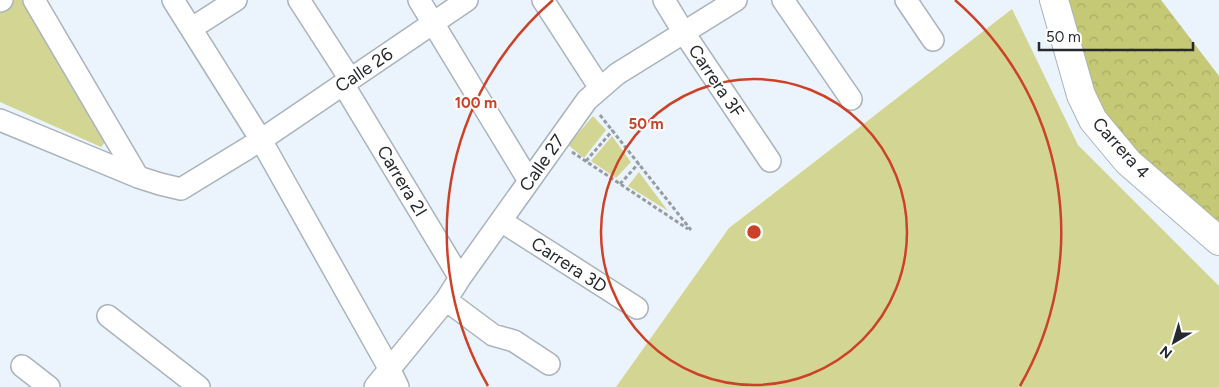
<svg xmlns="http://www.w3.org/2000/svg" width="1219" height="387" font-family="Figtree,sans-serif">
	<style>
		.grass { fill: #d3d692 }
		.forest { fill: url(#forest-crowns) }
		.lines { fill: none; stroke-linecap: round; stroke-linejoin: round }
		.minor-casing { stroke: #aab3bc; stroke-width: 24 }
		.secondary-casing { stroke: #aab3bc; stroke-width: 30 }
		.path { stroke: #959ca2; stroke-width: 3; stroke-dasharray: 4 2.5; stroke-linecap: butt }
		.minor { stroke: #fff; stroke-width: 21 }
		.secondary { stroke: #fff; stroke-width: 28 }
		.ring { fill: none; stroke: #cc4127; stroke-width: 2.5 }
		.labels { text-anchor: middle; stroke-width: 4; stroke-linejoin: round; paint-order: stroke }
		.street-label { font-size: 18px; fill: #262a2d; stroke: #fff }
		.centre { fill: #cc4127; stroke: #fff; stroke-width: 2.5 }
		.ring-label { font-size: 15px; text-anchor: middle; font-weight: bold; fill: #cc4127; stroke: #fff; stroke-width: 4; stroke-linejoin: round; paint-order: stroke }
	</style>
	<defs>
		<pattern id="forest-crowns" width="20" height="18" patternUnits="userSpaceOnUse" patternTransform="scale(1.25)"><rect width="20" height="18" fill="#c5c874"/><path d="M2 6a3 3 0 1 1 6 0M12 15a3 3 0 1 1 6 0" fill="none" stroke="#a9ac65"/></pattern>
	</defs>
	<rect width="100%" height="100%" fill="#ebf4fd"/>
	<!-- grass -->
	<path class="grass" d="M13 0H23L107 140 101 147 0 102V8Z
		M1012 9 1078 145 1219 286V387H616L729 228Z
		M593 116 606 130 584 158 568 145Z
		M612 136 631 162 616 178 591 161Z
		M639 172 668 211 628 186Z"/>
	<!-- forest -->
	<path class="forest" d="M1054 0H1161L1219 76V234L1081 95Z"/>
	<g class="lines">
		<defs>
			<path id="minor" d="M34 0 138 177
				M299 0 350 79
				M419 0 529 181
				M543 0 600 88
				M664 0 684 33 770 161
				M783 0 851 99
				M906 0 933 40
				M0 1 2 0
				M192 28 236 0
				M343 84 460 278
				M0 120 138 177 160 184 181 189 261 140 173 0
				M501 221 637 308
				M446 300 493 335 514 341 549 364
				M108 316 199 387
				M22 366 49 387
				M375 387 446 300 460 278 587 100 617 74 736 0
				M398 387 389 368 261 140 467 0"/>
			<path id="secondary" d="M1054 0 1081 95 1093 120 1128 162 1219 241"/>
		</defs>
		<!-- minor casing -->
		<use href="#minor" class="minor-casing"/>
		<!-- secondary casing -->
		<use href="#secondary" class="secondary-casing"/>
		<!-- path -->
		<path class="path" d="M600 115 691 230
			M572 152 688 229
			M586 161 613 130
			M620 184 639 163"/>
		<!-- minor -->
		<use href="#minor" class="minor"/>
		<!-- secondary -->
		<use href="#secondary" class="secondary"/>
	</g>
	<!-- distance rings -->
	<g class="ring">
		<circle cx="754" cy="232" r="153"/>
		<path d="M488 386A307 307 0 0 1 553 0M955 0A307 307 0 0 1 1020 386"/>
	</g>
	<g class="labels">
		<!-- street labels -->
		<g class="street-label">
			<text transform="translate(364 70) rotate(-34)" y="6">Calle 26</text>
			<text transform="translate(716 81) rotate(56)" y="6">Carrera 3F</text>
			<text transform="translate(1121 148) rotate(48)" y="6">Carrera 4</text>
			<text transform="translate(542 163) rotate(-55)" y="6">Calle 27</text>
			<text transform="translate(402 181) rotate(59)" y="6">Carrera 2I</text>
			<text transform="translate(569 265) rotate(33)" y="6">Carrera 3D</text>
		</g>
	</g>
	<circle cx="754" cy="232" r="8" class="centre"/>
	<g class="ring-label">
		<text x="476" y="108">100 m</text>
		<text x="646" y="129">50 m</text>
	</g>
	<!-- north arrow -->
	<g transform="translate(1174 342) rotate(218)" stroke="#ffffff" stroke-width="4" paint-order="stroke">
	<path d="M0-4L9 19L0 12L-9 19Z" fill="#262a2d"/>
	<text y="-8" font-size="14" font-weight="bold" text-anchor="middle" fill="#262a2d">N</text>
	</g>
	<!-- scale -->
	<path d="M1039 42v8h154v-8" fill="none" stroke="#262a2d" stroke-width="2.5"/>
	<text x="1046" y="42" font-size="15" fill="#262a2d" stroke="#ffffff" stroke-width="4" paint-order="stroke">50 m</text>
</svg>
